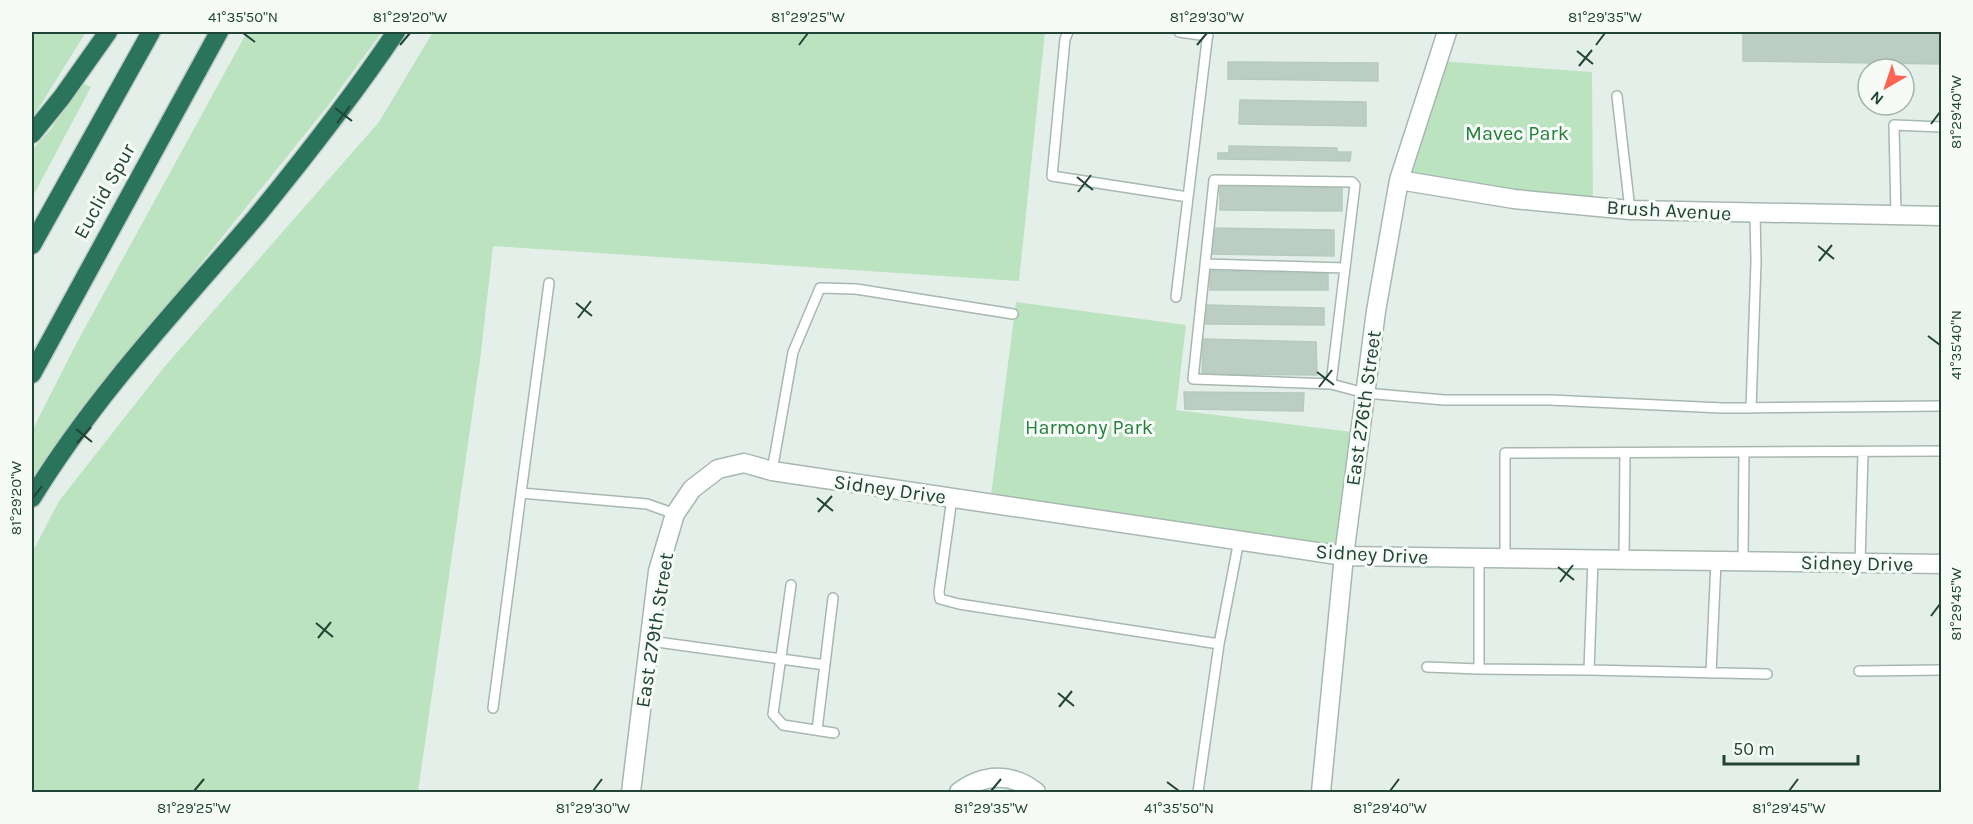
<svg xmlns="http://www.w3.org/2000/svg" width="1973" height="824" font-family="Karla,sans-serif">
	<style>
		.green { fill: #bce3c0 }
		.building { fill: #bccec4; stroke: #b6cabf; stroke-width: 1.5 }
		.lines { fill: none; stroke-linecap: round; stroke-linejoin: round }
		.lane-casing { stroke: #a6b8b0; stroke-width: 12 }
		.street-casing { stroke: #a6b8b0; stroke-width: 21 }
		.highway-casing { stroke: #c1cbc7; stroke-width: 21 }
		.lane { stroke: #fff; stroke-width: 9 }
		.street { stroke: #fff; stroke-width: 18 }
		.highway { stroke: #29745a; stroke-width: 18 }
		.ticks { fill: none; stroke: #214436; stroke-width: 2 }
		.labels { text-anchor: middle; stroke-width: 6; stroke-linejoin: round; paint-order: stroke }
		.park-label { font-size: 20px; fill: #26803c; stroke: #f6fbf8 }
		.street-label { font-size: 20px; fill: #214436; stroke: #f6fbf8 }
		.neatline { fill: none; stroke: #214436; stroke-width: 2 }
		.ticks-label { font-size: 15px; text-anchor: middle; fill: #214436 }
	</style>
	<rect width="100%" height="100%" fill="#e5efe9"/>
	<!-- green -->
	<path class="green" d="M32 32H86L32 119Z
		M247 32H382L327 107 132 349 32 479V431L75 346Z
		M433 32H1045L1019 281 493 246 481 353 418 792H32V553L59 501 165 366 379 122Z
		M1438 61 1592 72 1593 206 1399 180Z
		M82 83 91 87 32 198V150L51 129Z
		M1016 302 1186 325 1176 410 1360 433 1344 556 990 503Z"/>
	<!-- building -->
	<path class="building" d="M1743 32H1942V64L1743 61Z
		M1228 62 1378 63V81L1228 79Z
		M1240 100 1366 102V126L1239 124Z
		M1229 146 1337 148V152H1351L1350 161 1218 159V153H1229Z
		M1220 184 1342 186V211L1220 210Z
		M1212 228 1334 230V256L1212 254Z
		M1210 271 1328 274V290H1210Z
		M1206 305 1324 308V325L1206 324Z
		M1203 339 1316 342 1317 375 1202 374Z
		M1184 392 1304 393 1303 411 1185 409Z"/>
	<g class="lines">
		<defs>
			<path id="lane" d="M1068 32 1065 39 1052 176 1188 197
				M1179 32 1208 36
				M1617 96 1630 210
				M1896 215 1894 125 1942 127
				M1205 264 1345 268
				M549 283 521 493 647 504 675 514
				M1176 297 1208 32
				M1331 384 1355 185 1352 182 1214 180 1193 379 1331 384 1365 393 1444 400H1550L1722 408 1942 406
				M1751 408 1756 262 1755 213
				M772 471 793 352 820 288 856 289 1013 314
				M952 498 939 592 940 599 959 604 1219 644 1198 792
				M1505 558V453L1942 451
				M1624 560 1625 453
				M1743 561 1744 452
				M1860 563 1863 452
				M791 585 773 714 783 725 834 733
				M650 641 825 665
				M1219 644 1239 540
				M1427 667 1479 669V558
				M1479 669 1589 670 1593 559
				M1589 670 1767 674
				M1859 671 1942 670
				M1711 673 1716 561
				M493 708 521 493
				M817 730 833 598"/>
			<path id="street" d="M1399 180 1514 199 1630 210 1942 216
				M631 792 658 571 675 514 692 489 718 469 744 463 772 471 1344 556 1942 564
				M959 792C983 774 1011 772 1036 792
				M1321 792 1344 556 1376 311 1399 180 1447 32"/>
			<path id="highway" d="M32 134 62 97 108 32
				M32 245 151 32
				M32 374 219 32
				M32 498C95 395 178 308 256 217 305 157 353 96 396 32"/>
		</defs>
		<!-- lane casing -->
		<use href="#lane" class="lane-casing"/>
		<!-- street casing -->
		<use href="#street" class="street-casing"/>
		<!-- highway casing -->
		<use href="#highway" class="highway-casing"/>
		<!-- lane -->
		<use href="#lane" class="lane"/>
		<!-- street -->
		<use href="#street" class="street"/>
		<!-- highway -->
		<use href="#highway" class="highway"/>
	</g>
	<!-- ticks -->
	<path class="ticks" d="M243 33 255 42M400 45 410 33M799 45 808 33M1197 45 1207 33M1596 45 1605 33M1577 51 1593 64M1579 66 1592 50M335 108 352 121M337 123 350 106M1931 124 1940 112M1077 177 1093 190M1078 192 1091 175M1818 246 1834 259M1819 261 1832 245M576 303 592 316M578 318 591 301M1928 336 1940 345M1317 372 1334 385M1319 387 1332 370M76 429 92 442M77 443 91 427M33 498 42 486M817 498 833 511M818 512 832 496M1558 567 1574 580M1560 582 1573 565M1931 616 1940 604M316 623 333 637M318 638 331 622M1058 693 1074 706M1059 707 1072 691M1167 782 1179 791M194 791 204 779M593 791 602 779M991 791 1001 779M1390 791 1399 779M1789 791 1798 779"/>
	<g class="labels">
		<!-- park labels -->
		<g class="park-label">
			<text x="1517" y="140">Mavec Park</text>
			<text x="1089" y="434">Harmony Park</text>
		</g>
		<!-- street labels -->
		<g class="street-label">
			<text transform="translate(104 191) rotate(-61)" y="7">Euclid Spur</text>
			<text transform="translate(1669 210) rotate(3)" y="7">Brush Avenue</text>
			<text transform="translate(1363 408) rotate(-82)" y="7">East 276th Street</text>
			<text transform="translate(890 489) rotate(8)" y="7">Sidney Drive</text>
			<text transform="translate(1372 554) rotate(3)" y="7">Sidney Drive</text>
			<text transform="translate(1857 563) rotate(1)" y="7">Sidney Drive</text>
			<text transform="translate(654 630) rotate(-81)" y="7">East 279th Street</text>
		</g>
	</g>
	<!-- border -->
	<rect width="1973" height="824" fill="none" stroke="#f6fbf8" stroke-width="66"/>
	<!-- north arrow -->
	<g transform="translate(1886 87) rotate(219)"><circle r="28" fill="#f6fbf8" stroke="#a1b2aa" stroke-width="1.5"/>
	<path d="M0-4.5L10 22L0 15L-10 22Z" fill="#ff6453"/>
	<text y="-9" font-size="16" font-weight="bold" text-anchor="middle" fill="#214436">N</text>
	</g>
	<!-- scale -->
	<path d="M1724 755v9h134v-9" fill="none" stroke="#214436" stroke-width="3"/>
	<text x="1733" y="755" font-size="18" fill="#214436" stroke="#f6fbf8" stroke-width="4.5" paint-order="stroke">50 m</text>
	<rect x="33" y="33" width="1907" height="758" class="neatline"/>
	<g class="ticks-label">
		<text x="243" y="22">41°35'50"N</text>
		<text x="410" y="22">81°29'20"W</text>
		<text x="808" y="22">81°29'25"W</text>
		<text x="1207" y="22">81°29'30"W</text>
		<text x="1605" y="22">81°29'35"W</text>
		<text transform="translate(1956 112) rotate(-90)" y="5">81°29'40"W</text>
		<text transform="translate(1956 345) rotate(-90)" y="5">41°35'40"N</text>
		<text transform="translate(16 498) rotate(-90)" y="5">81°29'20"W</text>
		<text transform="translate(1956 604) rotate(-90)" y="5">81°29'45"W</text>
		<text x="194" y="813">81°29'25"W</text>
		<text x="593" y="813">81°29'30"W</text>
		<text x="991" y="813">81°29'35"W</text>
		<text x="1179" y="813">41°35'50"N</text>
		<text x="1390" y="813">81°29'40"W</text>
		<text x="1789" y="813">81°29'45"W</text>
	</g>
</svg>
